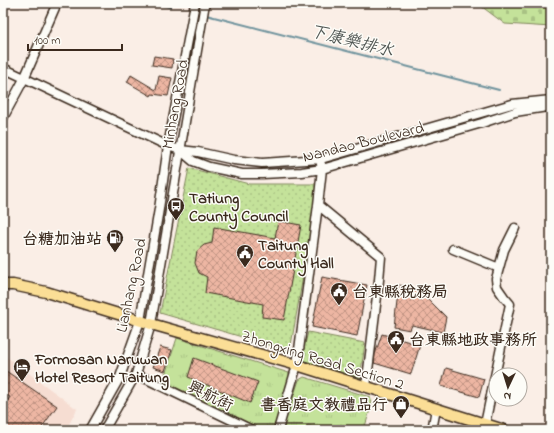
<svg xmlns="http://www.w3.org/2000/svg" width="554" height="433" font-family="'Indie Flower','LXGW WenKai TC',sans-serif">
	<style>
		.built { fill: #f6ddd2 }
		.grass { fill: url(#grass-tufts); stroke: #80865c }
		.cemetery { fill: url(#cemetery-stones); stroke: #80865c }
		.garden { fill: url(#garden-dots); stroke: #80865c }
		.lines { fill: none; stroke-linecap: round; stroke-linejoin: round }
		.stream { stroke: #6f939d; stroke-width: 2 }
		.building { fill: url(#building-cross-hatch); stroke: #3b2a1e }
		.minor-casing { stroke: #3b2a1e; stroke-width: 11 }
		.major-casing { stroke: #3b2a1e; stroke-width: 13 }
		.minor { stroke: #fdfcf7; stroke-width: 8 }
		.major { stroke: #fbde96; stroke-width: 10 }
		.labels { text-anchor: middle; stroke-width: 3; stroke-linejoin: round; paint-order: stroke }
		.street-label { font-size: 16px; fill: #3b2a1e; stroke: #fdfcf7 }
		.poi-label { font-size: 16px; font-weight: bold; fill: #3b2a1e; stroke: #fdfcf7; text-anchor: start }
		.water-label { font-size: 17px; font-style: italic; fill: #505653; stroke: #fdfcf7 }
	</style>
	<defs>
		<pattern id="grass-tufts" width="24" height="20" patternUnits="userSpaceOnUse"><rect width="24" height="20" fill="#c4e29a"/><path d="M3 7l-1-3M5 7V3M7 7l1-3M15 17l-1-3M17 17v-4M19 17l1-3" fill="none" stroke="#a9c284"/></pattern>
		<pattern id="cemetery-stones" width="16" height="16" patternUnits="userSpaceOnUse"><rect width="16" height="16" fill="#c4e29a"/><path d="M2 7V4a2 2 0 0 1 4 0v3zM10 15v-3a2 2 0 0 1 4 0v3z" fill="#a9c284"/></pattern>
		<pattern id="garden-dots" width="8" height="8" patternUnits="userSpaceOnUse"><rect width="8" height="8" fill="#c4e29a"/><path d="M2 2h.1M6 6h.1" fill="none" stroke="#a9c284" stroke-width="1.8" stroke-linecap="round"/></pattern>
		<pattern id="building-cross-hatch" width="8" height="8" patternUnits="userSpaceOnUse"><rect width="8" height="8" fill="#edb6a3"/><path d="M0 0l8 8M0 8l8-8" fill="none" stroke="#c19484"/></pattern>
	</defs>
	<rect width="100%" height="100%" fill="#faeee6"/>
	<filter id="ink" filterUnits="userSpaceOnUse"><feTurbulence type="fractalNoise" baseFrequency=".025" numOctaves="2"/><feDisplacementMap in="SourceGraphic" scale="8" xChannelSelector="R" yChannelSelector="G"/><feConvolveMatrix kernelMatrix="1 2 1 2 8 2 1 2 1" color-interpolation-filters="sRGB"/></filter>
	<g filter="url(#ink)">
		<!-- built -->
		<path class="built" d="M4 355 77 409 66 430H3V356Z"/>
		<!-- grass -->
		<path class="grass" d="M177 338 289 373 290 378 273 430H263L163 381Z
			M304 377 370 397 372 403 364 430H319L308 425 305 430H282L299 380Z"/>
		<!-- cemetery -->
		<path class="cemetery" d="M477 3H551V27L505 24Z"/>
		<!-- garden -->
		<path class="garden" d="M189 168 249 184H319L290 351 160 313Z
			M308 332 365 343 360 378 301 360Z"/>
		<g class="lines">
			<!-- stream -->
			<path class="stream" d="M155 3 170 7
				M206 15 499 90"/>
		</g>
		<!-- building -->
		<path class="building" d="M154 56 173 59 172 68 152 65Z
			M131 75 156 90 159 76 172 78 168 96 152 94 151 96 127 82Z
			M278 221 301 225 284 320 262 317 263 304 205 293 207 277 199 273 195 263 197 251 204 245 212 243 214 227 275 238Z
			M322 277 367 285 357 336 312 327Z
			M399 285 419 290 446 317 443 332 412 325 410 330 394 327Z
			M382 334 420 345 411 374 374 363 375 354Z
			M160 347 172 350 165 371 153 367Z
			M194 358 258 382 250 403 188 377Z
			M446 368 484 379 479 397 441 386Z
			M6 371 57 406 40 430H3V407L10 397 3 393V375Z"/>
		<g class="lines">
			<defs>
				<path id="minor" d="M3 68 168 146 180 150 198 152 234 160 262 163 321 159 512 104 551 100
					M3 118 24 79 57 3
					M180 150 193 161 209 167 242 174H262L302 172 322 169 482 123 515 112 547 107 551 108
					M318 205 381 257 379 280 366 387
					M453 249 499 268
					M136 374 252 430
					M485 424 510 304 504 297 497 287 496 279 504 250 515 228
					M90 430 120 377 140 321 159 209 168 146 195 3
					M104 430 136 374 151 324 205 3
					M278 430 297 365 318 205 322 169 321 164
					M432 430 436 409"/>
				<path id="major" d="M3 285H13L46 292 151 324 297 365 504 430"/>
			</defs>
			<!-- minor casing -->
			<use href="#minor" class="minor-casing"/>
			<!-- major casing -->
			<use href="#major" class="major-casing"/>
			<!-- minor -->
			<use href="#minor" class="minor"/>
			<!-- major -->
			<use href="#major" class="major"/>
		</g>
	</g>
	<!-- icons -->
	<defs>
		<symbol id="bus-pin" viewBox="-11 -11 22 30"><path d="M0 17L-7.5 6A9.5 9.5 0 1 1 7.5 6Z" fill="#3b2a1e" stroke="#fdfcf7"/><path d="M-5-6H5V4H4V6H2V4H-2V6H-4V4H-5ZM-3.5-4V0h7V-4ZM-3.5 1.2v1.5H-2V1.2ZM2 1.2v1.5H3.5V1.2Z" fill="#fff"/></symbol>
		<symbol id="fuel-pin" viewBox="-11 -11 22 30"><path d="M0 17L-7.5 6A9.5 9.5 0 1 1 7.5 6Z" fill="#3b2a1e" stroke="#fdfcf7"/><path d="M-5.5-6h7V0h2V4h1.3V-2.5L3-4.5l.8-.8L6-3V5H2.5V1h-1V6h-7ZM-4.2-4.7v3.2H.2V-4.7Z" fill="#fff"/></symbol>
		<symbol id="civic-pin" viewBox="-11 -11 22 30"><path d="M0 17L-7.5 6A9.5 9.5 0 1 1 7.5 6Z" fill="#3b2a1e" stroke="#fdfcf7"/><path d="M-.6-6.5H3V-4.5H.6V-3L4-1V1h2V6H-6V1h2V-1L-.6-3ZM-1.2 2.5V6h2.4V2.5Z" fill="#fff"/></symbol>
		<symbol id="hotel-pin" viewBox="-11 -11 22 30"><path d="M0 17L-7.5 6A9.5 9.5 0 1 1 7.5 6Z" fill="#3b2a1e" stroke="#fdfcf7"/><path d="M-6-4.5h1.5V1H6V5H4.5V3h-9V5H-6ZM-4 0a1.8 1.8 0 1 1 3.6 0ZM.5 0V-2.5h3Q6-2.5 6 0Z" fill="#fff"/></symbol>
		<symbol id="shop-pin" viewBox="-11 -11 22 30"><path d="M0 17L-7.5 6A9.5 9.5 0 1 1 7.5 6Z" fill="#3b2a1e" stroke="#fdfcf7"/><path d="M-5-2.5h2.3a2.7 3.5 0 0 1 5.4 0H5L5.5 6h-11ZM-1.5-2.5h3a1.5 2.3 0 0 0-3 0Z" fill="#fff"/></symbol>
	</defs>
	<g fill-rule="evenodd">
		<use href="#bus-pin" x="166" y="196" width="20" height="27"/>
		<use href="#fuel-pin" x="105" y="228" width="20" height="27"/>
		<use href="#civic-pin" x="235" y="243" width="20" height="27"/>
		<use href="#civic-pin" x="329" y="281" width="20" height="27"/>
		<use href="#civic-pin" x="386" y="329" width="20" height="27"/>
		<use href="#hotel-pin" x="12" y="357" width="20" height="27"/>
		<use href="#shop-pin" x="391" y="394" width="20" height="27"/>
	</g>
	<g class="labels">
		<!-- street labels -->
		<g class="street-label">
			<text transform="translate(174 104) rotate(-80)" y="6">Minhang Road</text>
			<text transform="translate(363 141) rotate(-14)" y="6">Nandao Boulevard</text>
			<text transform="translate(130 285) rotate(-78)" y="6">Lianhang Road</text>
			<text transform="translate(323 359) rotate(17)" y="6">Zhongxing Road Section 2</text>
			<text transform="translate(211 395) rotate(26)" y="6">興航街</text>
		</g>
		<!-- poi labels -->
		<g class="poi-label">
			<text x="189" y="203">Tatiung<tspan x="189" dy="18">County Council</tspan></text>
			<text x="102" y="244" text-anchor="end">台糖加油站</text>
			<text x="258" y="250">Taitung<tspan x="258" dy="18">County Hall</tspan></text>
			<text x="352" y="297">台東縣稅務局</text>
			<text x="409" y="345">台東縣地政事務所</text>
			<text x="35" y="364">Formosan Naruwan<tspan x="35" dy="18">Hotel Resort Taitung</tspan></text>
			<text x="388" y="410" text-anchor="end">書香庭文教禮品行</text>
		</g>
		<!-- water labels -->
		<g class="water-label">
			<text transform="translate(352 40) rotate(14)" y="6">下康樂排水</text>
		</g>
	</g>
	<!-- margin -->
	<rect width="554" height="433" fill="none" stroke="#fdfcf7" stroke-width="16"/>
	<rect x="8" y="8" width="538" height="417" fill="none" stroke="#3b2a1e" stroke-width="1.5" filter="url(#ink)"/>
	<!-- north arrow -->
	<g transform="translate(508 387) rotate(184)"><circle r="19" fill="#fdfcf7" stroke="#afa8a0"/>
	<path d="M0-3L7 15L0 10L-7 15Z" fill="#3b2a1e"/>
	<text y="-6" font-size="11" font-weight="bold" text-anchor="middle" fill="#3b2a1e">N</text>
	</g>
	<!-- scale -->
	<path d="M28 44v6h94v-6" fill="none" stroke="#3b2a1e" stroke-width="2"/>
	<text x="34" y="44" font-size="12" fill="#3b2a1e" stroke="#fdfcf7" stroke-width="3" paint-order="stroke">100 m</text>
</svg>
